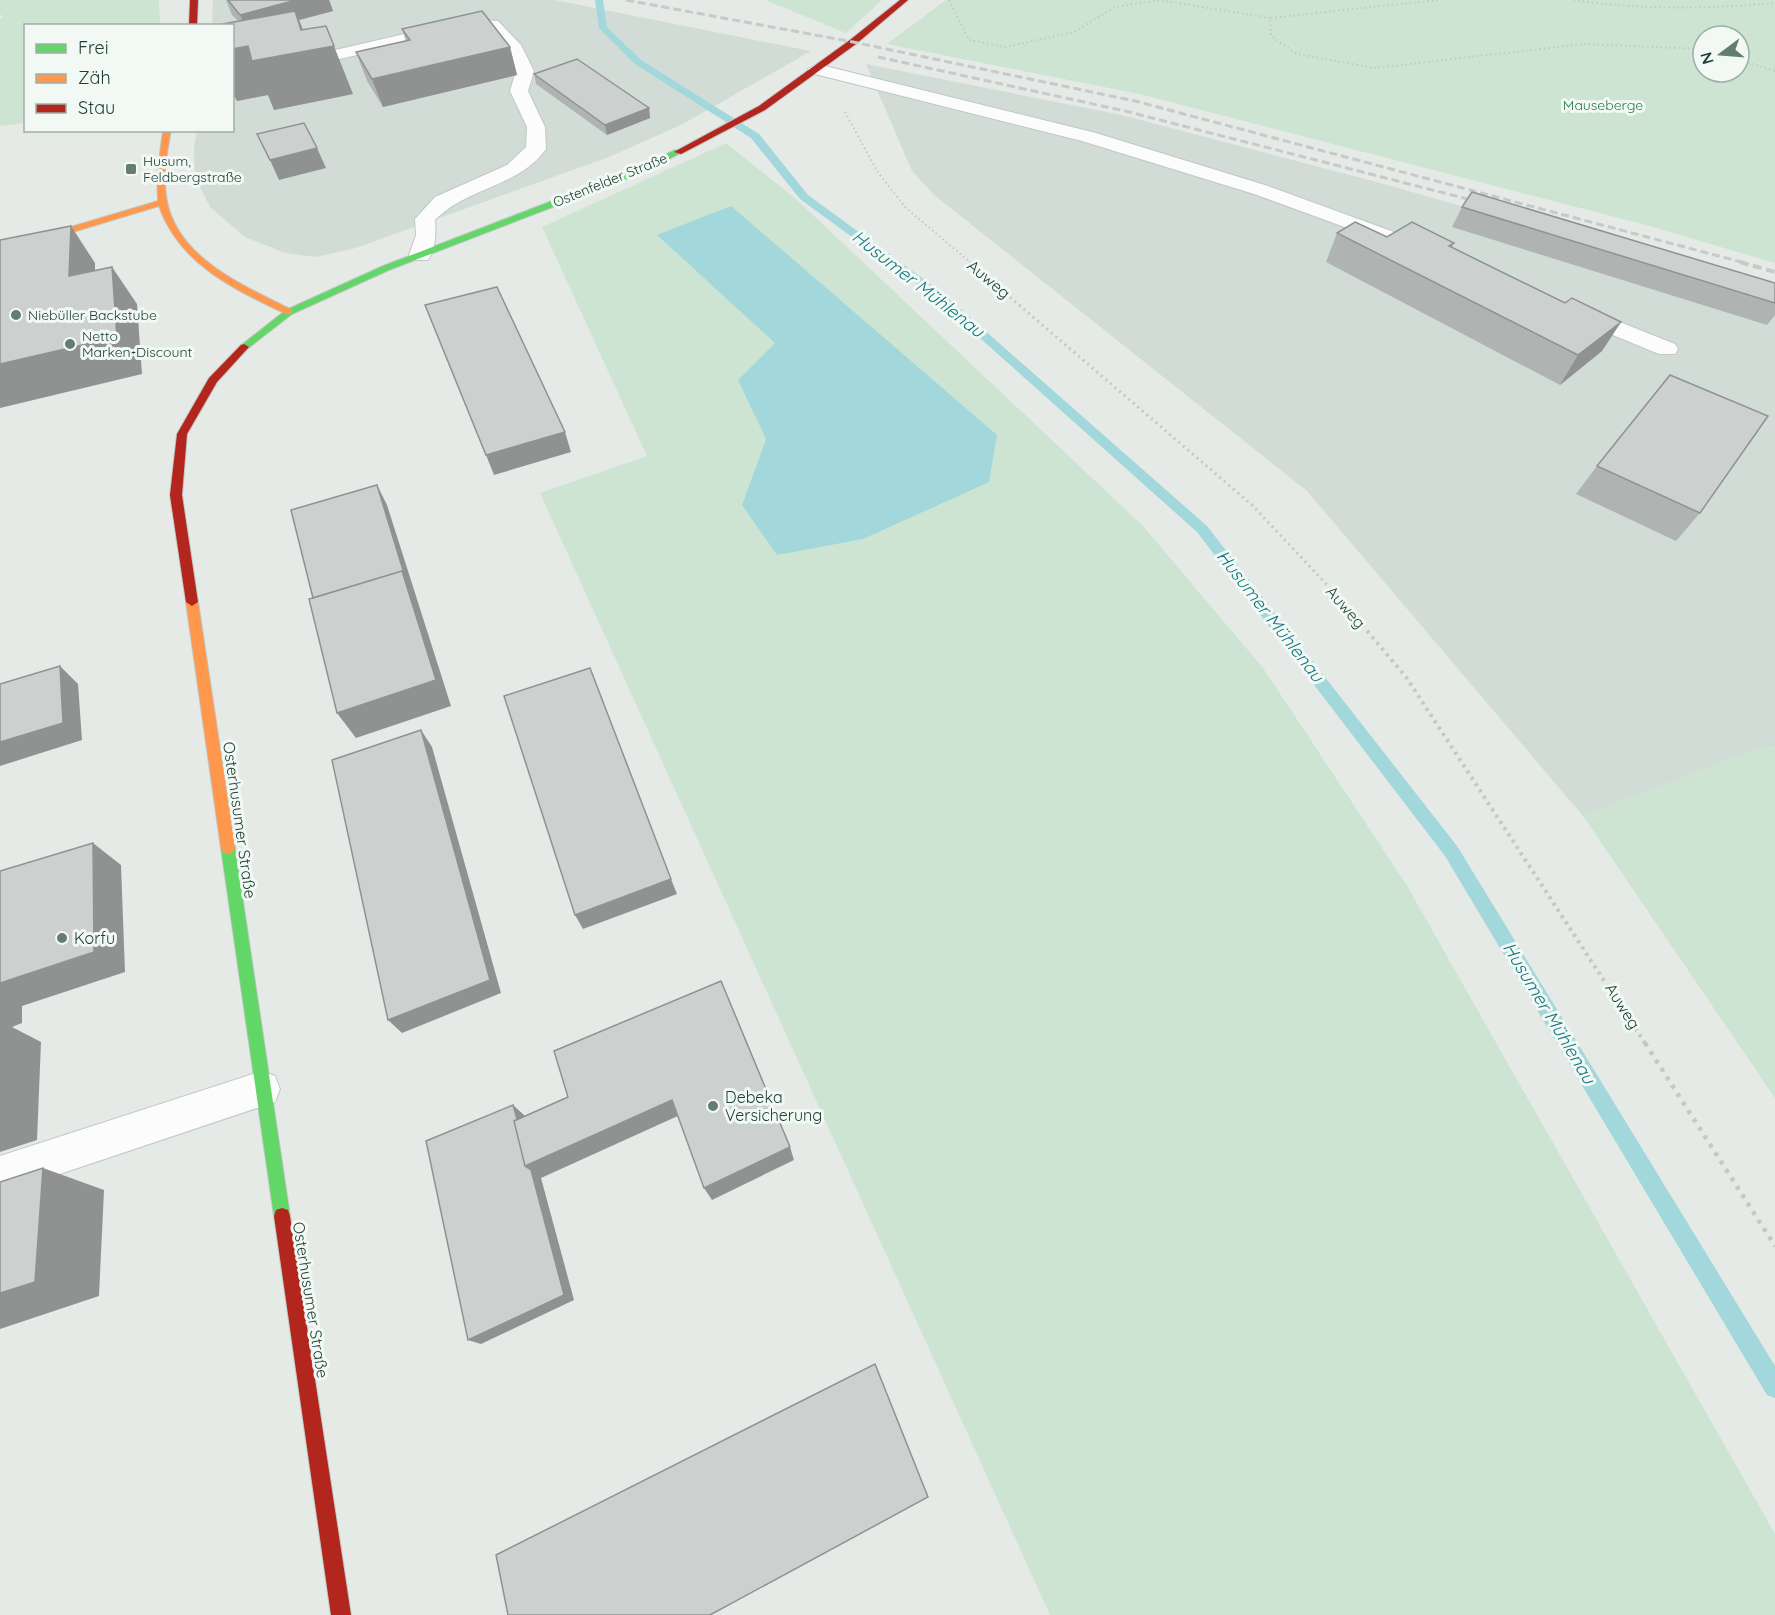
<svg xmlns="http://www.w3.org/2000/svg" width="1775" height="1615" font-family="Quicksand,sans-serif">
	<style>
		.built { fill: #d2dcd7 }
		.green { fill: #cde4d2; fill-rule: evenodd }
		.water { fill: #a2d7dc }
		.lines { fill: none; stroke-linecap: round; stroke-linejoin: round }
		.stream { fill: #a2d7dc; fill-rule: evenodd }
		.lane-casing { stroke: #c2c7c4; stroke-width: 2 }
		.fast-casing { stroke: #c0c8c4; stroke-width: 2 }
		.slow-casing { stroke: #c0c8c4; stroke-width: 2 }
		.jam-casing { stroke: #c0c8c4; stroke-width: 2 }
		.path-far3 { stroke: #c1cac5; stroke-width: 2; stroke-dasharray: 1.5 3; stroke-linecap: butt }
		.path-far2 { stroke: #c1cac5; stroke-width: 3; stroke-dasharray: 2 4; stroke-linecap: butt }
		.path-far1 { stroke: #c1cac5; stroke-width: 4; stroke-dasharray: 3 4.5; stroke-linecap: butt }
		.path { stroke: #c1cac5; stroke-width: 4.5; stroke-dasharray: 4 6; stroke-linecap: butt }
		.lane { fill: #fbfcfb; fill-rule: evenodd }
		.fast { fill: #63d668; fill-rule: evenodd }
		.slow { fill: #ff974d; fill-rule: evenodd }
		.jam { fill: #b3261e; fill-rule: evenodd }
		.rail-far1 { stroke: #c6cbc9; stroke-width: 3; stroke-dasharray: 8 4; stroke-linecap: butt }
		.rail { stroke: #c6cbc9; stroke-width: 4; stroke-dasharray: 9 4.5; stroke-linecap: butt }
		.wall { fill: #afb4b2 }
		.shaded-wall { fill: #8f9291 }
		.building { fill: #ccd1cf; stroke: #8f9291; stroke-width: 1.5 }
		.poi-dot { fill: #657c73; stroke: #f2f9f5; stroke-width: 2 }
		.labels { text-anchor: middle; stroke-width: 6; stroke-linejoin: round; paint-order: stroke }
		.far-park-label { font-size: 14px; fill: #277a42; stroke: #f2f9f5 }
		.far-poi-label { font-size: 14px; fill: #204035; stroke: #f2f9f5; text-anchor: start }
		.far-street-label { font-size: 14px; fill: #204035; stroke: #f2f9f5 }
		.street-label { font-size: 16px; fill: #204035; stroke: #f2f9f5 }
		.poi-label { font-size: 16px; fill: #204035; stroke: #f2f9f5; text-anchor: start }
		.water-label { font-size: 18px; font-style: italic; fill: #157581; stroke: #f2f9f5 }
	</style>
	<rect width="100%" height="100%" fill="#e5eae7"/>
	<!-- built -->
	<path class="built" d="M213 0H555L811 51 683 124 609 157 356 248 316 257 285 253 245 237 210 207 195 177 194 146 197 131 232 130V26L212 25Z
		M866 64 1122 115 1384 184 1664 264 1775 299V747L1757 749 1583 816 1307 491 934 195 912 171Z"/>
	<!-- green -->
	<path class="green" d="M0 0H159L160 25 26 26 25 123 0 126V19L3 17 0 14Z
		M765 0H882L846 33Z
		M946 0H1775V263L1646 225 1139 94 887 44ZM1703 36H1739V72H1703Z
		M726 143 796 199 1143 526 1263 668 1406 884 1775 1534V1615H1050L540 493 647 456 542 227ZM657 235 989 482 742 505 766 439 776 343Z
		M1775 747V1098L1583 816 1757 749Z"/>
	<!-- water -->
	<path class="water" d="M731 206 997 435 989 482 863 539 777 555 742 505 766 439 738 380 775 343 657 235Z"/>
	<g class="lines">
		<!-- stream -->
		<path class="stream" d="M595 0H603L607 27 641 60 759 134 808 195 941 292 1207 526 1457 846 1775 1366V1398L1767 1395 1445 856 1197 532 933 296 800 199 751 138 635 64 599 28Z"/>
		<defs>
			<path id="lane" d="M469 19 498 21 521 45 534 71 528 91 545 127 546 149C519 187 467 187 435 220 436 234 436 248 428 260H412L409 255 416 235 415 219 435 197 507 165 526 147 527 127 510 91 516 71 507 51 487 30 469 29 331 61 269 50 232 57V47L269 40 331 51Z
				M817 64 1096 133 1268 186 1435 247 1439 251 1435 255H1421L1254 194 1082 141 811 73 808 69Z
				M1577 305 1675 344 1678 349 1675 354H1659L1569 317 1566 312 1569 307Z
				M262 1071 275 1076 280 1089 275 1102 0 1194V1156Z"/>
			<path id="fast" d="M675 150 682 152 649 170 389 270 292 314 247 349 244 350 239 347 286 310 383 266 643 166Z
				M228 842 233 844 235 848 290 1216 288 1222 282 1224 276 1222 274 1216 221 848 223 844Z"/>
			<path id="slow" d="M163 130H171C167 152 163 173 166 195 173 256 242 285 292 310V314H286C234 289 179 264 159 206L0 254V248L158 201 157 176Z
				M192 598 198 602 235 848 233 852 228 854 223 852 221 848 186 602Z"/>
			<path id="jam" d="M190 0H198L197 26H189Z
				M900 0H908L856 44 765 110 681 154 674 152 759 106 850 40Z
				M244 344 249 347 217 382 187 434 182 495 198 602 192 606 186 602 170 495 177 434 209 378 241 345Z
				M282 1208 288 1210 290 1216 351 1615H331L274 1216 276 1210Z"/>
		</defs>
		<!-- lane casing -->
		<use href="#lane" class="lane-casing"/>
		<!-- fast casing -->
		<use href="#fast" class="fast-casing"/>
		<!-- slow casing -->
		<use href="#slow" class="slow-casing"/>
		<!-- jam casing -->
		<use href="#jam" class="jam-casing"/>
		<!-- path-far3 -->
		<path class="path-far3" d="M949 0 969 40 1005 47 1074 32 1115 7 1159 0 1270 18
			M1438 0 1270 18 1271 36 1297 54 1374 68 1584 44 1703 49
			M1574 0C1641 10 1707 9 1775 3
			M1739 60 1775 71
			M845 112 877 171 906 208 971 263"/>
		<!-- path-far2 -->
		<path class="path-far2" d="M969 262 1252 505 1345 604"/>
		<!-- path-far1 -->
		<path class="path-far1" d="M1343 602 1406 677 1646 1045"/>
		<!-- path -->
		<path class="path" d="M1645 1043 1775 1246"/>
		<!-- lane -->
		<use href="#lane" class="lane"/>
		<!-- fast -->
		<use href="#fast" class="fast"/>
		<!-- slow -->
		<use href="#slow" class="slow"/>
		<!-- jam -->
		<use href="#jam" class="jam"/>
		<!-- rail-far1 -->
		<path class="rail-far1" d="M626 0 853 42 1135 101 1745 263
			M878 57 1125 111 1483 203"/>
		<!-- rail -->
		<path class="rail" d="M1740 262 1775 272"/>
	</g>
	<!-- wall -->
	<path class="wall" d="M226 0H329L333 11 299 20 303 30 353 94 274 110 268 95 237 101 232 91V26L238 21 232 15Z
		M402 29 510 47 517 75 383 107 367 81 356 52 406 41Z
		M534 74 649 108 650 118 607 135 536 84Z
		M1462 207 1775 283V315L1767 325 1452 227Z
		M1337 233 1454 243 1452 248 1565 303 1621 322 1602 351 1560 385 1326 262Z
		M1597 466 1700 513 1676 541 1576 494Z"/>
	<!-- shaded-wall -->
	<path class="shaded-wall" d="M296 0H329L333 11 299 20 311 50 326 26 353 94 274 110 268 95 237 101 232 91V49L249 34 240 15Z
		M510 47 517 75 383 107 372 79Z
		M649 108 650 118 607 135 605 125Z
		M317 148 326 168 279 180 270 160Z
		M71 226 95 263V313L69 276Z
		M112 267 137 304 142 374 0 408V364Z
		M1621 322 1602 351 1560 385 1578 355Z
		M565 432 571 452 494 475 486 455Z
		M377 485 387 505 451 706 356 738 337 713Z
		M60 666 78 684 82 740 0 766V742Z
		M421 730 432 747 501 993 402 1033 388 1020Z
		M93 843 121 865 125 972 22 1006V1023L12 1027 41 1042 37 1140 0 1152V983Z
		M671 879 677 894 583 929 575 915Z
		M672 1100 680 1115 541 1178 574 1300 481 1344 468 1340 525 1166 513 1105 524 1115 536 1161Z
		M790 1147 794 1160 712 1200 704 1188Z
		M43 1168 104 1190 99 1296 0 1329V1293Z"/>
	<!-- building -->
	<path class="building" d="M228 0H296L240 15Z
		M295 11 301 30 326 26 334 46 252 61 248 46 232 49V26H222L223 24Z
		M482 11 510 47 372 79 356 52 410 40 402 29Z
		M577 59 649 108 605 125 534 74Z
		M304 123 317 148 270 160 257 134Z
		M1472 192 1775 283V303L1462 207Z
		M1355 222 1387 237 1412 222 1454 243 1449 246 1565 303 1572 298 1621 322 1578 355 1337 233Z
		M71 226 69 276 112 267 117 337 0 364V240Z
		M497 287 565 432 486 455 425 305Z
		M1670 375 1768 416 1700 513 1597 466Z
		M377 485 406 580 402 571 313 598 291 510Z
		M402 571 436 680 337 713 309 599Z
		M60 666 63 723 0 742V684Z
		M590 668 671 879 575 915 504 696Z
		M421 730 490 980 388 1020 332 760Z
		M93 843 94 952 0 983V871Z
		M721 981 790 1147 704 1188 672 1100 525 1166 514 1121 568 1097 554 1051Z
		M513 1105 517 1119 514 1121 525 1166 531 1170 564 1295 468 1340 426 1141Z
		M43 1168 35 1282 0 1293V1182Z
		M875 1364 928 1497 710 1615H508L496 1555Z"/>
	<!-- markers -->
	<g class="poi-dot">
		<rect x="125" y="163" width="12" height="12" rx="3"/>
		<circle cx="16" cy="315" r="6"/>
		<circle cx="70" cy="344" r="6"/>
		<circle cx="62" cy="938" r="6"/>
		<circle cx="713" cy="1106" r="6"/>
	</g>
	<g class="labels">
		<!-- far-park labels -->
		<g class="far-park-label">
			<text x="1603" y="110">Mauseberge</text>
		</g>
		<!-- far-poi labels -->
		<g class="far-poi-label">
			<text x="143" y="166">Husum,<tspan x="143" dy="16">Feldbergstraße</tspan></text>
			<text x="28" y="320">Niebüller Backstube</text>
			<text x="82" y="341">Netto<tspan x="82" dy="16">Marken-Discount</tspan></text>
		</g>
		<!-- far-street labels -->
		<g class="far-street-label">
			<text transform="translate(610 180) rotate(-22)" y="5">Ostenfelder Straße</text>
		</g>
		<!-- street labels -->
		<g class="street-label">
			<text transform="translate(989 279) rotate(40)" y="6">Auweg</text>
			<text transform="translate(1346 607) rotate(49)" y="6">Auweg</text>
			<text transform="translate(240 820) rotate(82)" y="6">Osterhusumer Straße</text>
			<text transform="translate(1623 1006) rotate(58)" y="6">Auweg</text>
			<text transform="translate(311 1300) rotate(81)" y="6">Osterhusumer Straße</text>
		</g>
		<!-- poi labels -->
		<g class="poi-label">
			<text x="74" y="944">Korfu</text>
			<text x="725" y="1103">Debeka<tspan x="725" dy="18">Versicherung</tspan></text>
		</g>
		<!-- water labels -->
		<g class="water-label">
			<text transform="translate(918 284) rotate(38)" y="6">Husumer Mühlenau</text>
			<text transform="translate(1270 616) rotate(52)" y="6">Husumer Mühlenau</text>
			<text transform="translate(1549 1013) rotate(59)" y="6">Husumer Mühlenau</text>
		</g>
	</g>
	<!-- legend -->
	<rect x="24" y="24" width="210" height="108" fill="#f2f9f5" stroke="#9eafa8" stroke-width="1.5"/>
	<rect x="36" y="44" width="30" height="9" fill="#63d668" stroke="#9eafa8" stroke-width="1.5"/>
	<text x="78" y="54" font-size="18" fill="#204035">Frei</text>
	<rect x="36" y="74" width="30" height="9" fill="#ff974d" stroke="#9eafa8" stroke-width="1.5"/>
	<text x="78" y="84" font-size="18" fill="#204035">Zäh</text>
	<rect x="36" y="104" width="30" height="9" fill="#b3261e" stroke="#9eafa8" stroke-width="1.5"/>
	<text x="78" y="114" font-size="18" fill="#204035">Stau</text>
	<!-- north arrow -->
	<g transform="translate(1721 54) rotate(254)"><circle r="28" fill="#f2f9f5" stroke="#9eafa8" stroke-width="1.5"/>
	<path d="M0-4.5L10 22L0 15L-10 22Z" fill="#657c73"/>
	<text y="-9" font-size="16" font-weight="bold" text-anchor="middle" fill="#204035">N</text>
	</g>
</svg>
